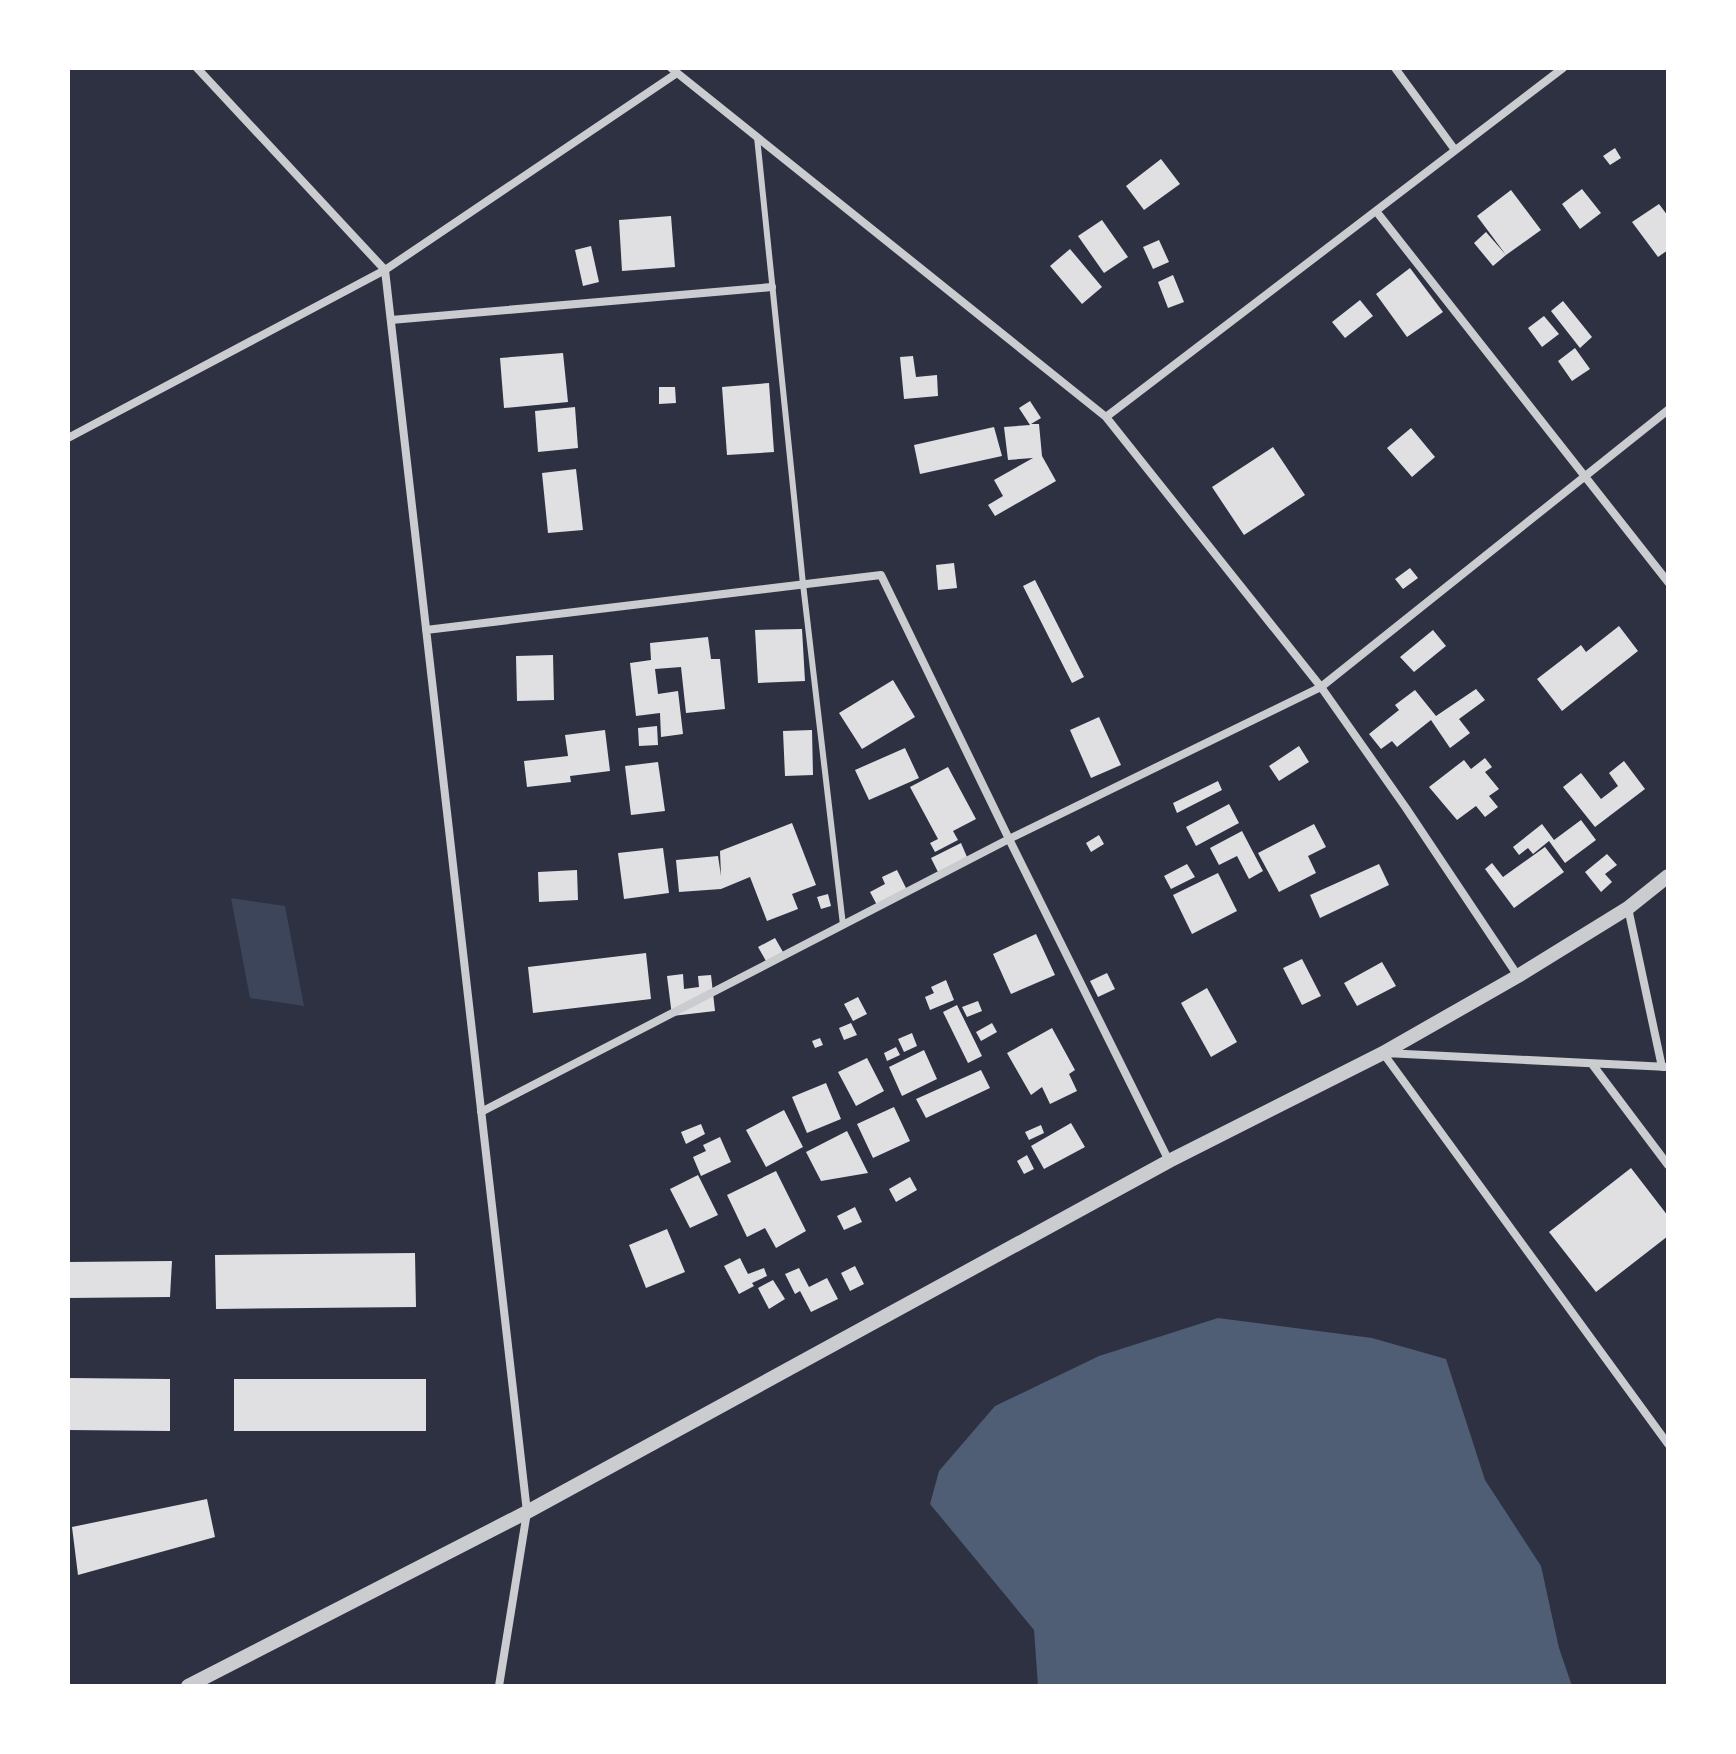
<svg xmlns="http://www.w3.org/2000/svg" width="1736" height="1754" font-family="Manrope,sans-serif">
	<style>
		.green { fill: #3c4559 }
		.water { fill: #4f5d75 }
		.building { fill: #e0e0e3 }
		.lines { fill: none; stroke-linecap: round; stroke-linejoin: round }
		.service { stroke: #caccd0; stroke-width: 6 }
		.minor { stroke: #caccd0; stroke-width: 8 }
		.tertiary { stroke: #caccd0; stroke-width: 14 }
	</style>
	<rect width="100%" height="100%" fill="#2d3142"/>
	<!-- green -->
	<path class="green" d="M231 898 285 906 304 1006 250 998Z"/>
	<!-- water -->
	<path class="water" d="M1218 1318 1372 1338 1446 1359 1485 1480 1541 1566 1559 1648 1572 1686H1038L1034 1630 930 1504 939 1471 995 1406 1099 1356Z"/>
	<!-- building -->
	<path class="building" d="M1615 148 1621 158 1610 165 1603 156Z
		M1161 159 1180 184 1144 210 1126 186Z
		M1582 189 1601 213 1580 229 1562 204Z
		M1511 190 1541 230 1506 255 1477 216Z
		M1659 204 1668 216V250L1658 257 1632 222Z
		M671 216 675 267 622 271 619 220Z
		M1102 220 1128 257 1104 273 1078 236Z
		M1486 232 1506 255 1493 266 1474 243Z
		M1159 240 1169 262 1153 269 1143 247Z
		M591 246 599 282 583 286 575 250Z
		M1070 249 1102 287 1082 304 1050 266Z
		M1410 268 1443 312 1407 337 1376 294Z
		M1173 275 1184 302 1168 308 1158 282Z
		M1360 300 1373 316 1345 338 1332 322Z
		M1563 301 1592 337 1580 348 1551 311Z
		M1544 316 1559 334 1542 347 1528 328Z
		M1575 348 1590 369 1572 381 1558 361Z
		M563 353 568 402 504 408 500 358Z
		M913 356 916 377 937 375 938 396 904 399 900 357Z
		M769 383 774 452 727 455 722 387Z
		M659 387H675L676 403 659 404Z
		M1030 401 1041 418 1031 424H1039L1042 456 1056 481 995 516 988 505 1003 496 994 480 1033 458 1008 460 1004 427 1030 425 1019 408Z
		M575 407 578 448 538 452 535 411Z
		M994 427 1002 456 920 474 914 445Z
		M1411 428 1435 457 1412 477 1387 448Z
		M1273 447 1305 495 1244 535 1212 487Z
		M576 469 583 530 548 533 542 473Z
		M954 563 957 588 938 590 936 565Z
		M1410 568 1418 578 1403 589 1395 579Z
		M1035 580 1084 677 1072 683 1023 586Z
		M1619 626 1638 651 1562 711 1537 679 1581 645 1586 652Z
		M802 629 805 681 758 683 755 630Z
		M1433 630 1446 646 1414 672 1400 657Z
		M708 637 711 659H720L725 709 686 713 681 667 655 669 658 694 678 691 683 734 661 737 660 713 636 716 630 663 651 660 650 643Z
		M553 655 554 700 517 701 516 656Z
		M893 680 915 717 862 749 839 713Z
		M1476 689 1485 700 1459 719 1470 733 1450 748 1431 720 1397 747 1392 741 1381 749 1369 734 1399 710 1395 705 1415 690 1436 716Z
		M1099 717 1121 765 1091 778 1070 730Z
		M657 726 658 745 639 746 638 728Z
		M605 730 610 771 570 776 571 782 527 787 524 761 568 756 565 735Z
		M812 730 813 775 785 776 783 731Z
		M1299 746 1309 762 1279 781 1269 766Z
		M905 748 919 778 869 800 855 770Z
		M1485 758 1492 767 1485 772 1499 789 1489 796 1498 807 1485 817 1476 806 1457 820 1429 787 1464 760 1471 769Z
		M1624 761 1645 789 1595 827 1563 787 1581 773 1601 799 1618 786 1609 773Z
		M658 762 665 811 631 815 625 766Z
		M948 767 976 819 953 831 958 840 935 852 930 843 938 839 910 787Z
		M1218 781 1222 790 1177 813 1173 803Z
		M1229 804 1239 823 1196 846 1186 827Z
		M1581 820 1596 840 1565 863 1549 841 1533 854 1528 848 1519 855 1513 847 1542 824 1554 840Z
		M792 823 816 885 792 894 798 909 767 921 750 877 721 889 679 892 676 860 718 856 721 876 720 851Z
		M1314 824 1326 847 1308 856 1316 873 1279 892 1258 853Z
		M1242 831 1263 871 1249 879 1237 856 1219 865 1210 848Z
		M1099 835 1104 844 1091 852 1086 843Z
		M961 843 967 857 938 872 931 858Z
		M1545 847 1564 872 1514 908 1485 869 1492 863 1503 877Z
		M663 848 669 893 624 899 618 853Z
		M1607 854 1617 865 1605 874 1612 882 1601 892 1585 872Z
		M1187 864 1195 877 1171 889 1164 876Z
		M1379 864 1389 885 1320 918 1310 895Z
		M577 870 578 900 539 902 538 872Z
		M897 870 907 890 877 905 870 892 885 884 882 877Z
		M1218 873 1237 911 1192 934 1173 895Z
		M828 894 831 906 821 909 817 897Z
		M1036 934 1055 975 1011 994 993 954Z
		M775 938 783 952 766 961 758 947Z
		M646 953 651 999 533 1013 528 967Z
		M1302 959 1321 996 1302 1005 1283 968Z
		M1382 962 1396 986 1357 1006 1344 983Z
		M1107 973 1115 989 1098 997 1090 981Z
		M683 974 684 989 699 987 698 976 711 975 715 1011 672 1016 667 976Z
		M946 980 954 1000 930 1010 925 997 934 993 931 987Z
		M1207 988 1237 1042 1211 1057 1181 1003Z
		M858 997 867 1014 853 1021 844 1004Z
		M978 1001 982 1011 967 1017 962 1007Z
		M957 1005 982 1056 968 1063 943 1012Z
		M851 1023 857 1035 844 1040 839 1028Z
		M992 1023 997 1032 981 1041 976 1032Z
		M1052 1028 1075 1070 1069 1074 1077 1091 1050 1104 1042 1087 1031 1095 1007 1053Z
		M912 1033 917 1046 904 1052 898 1039Z
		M820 1038 823 1045 815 1048 812 1041Z
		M896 1047 900 1055 887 1061 884 1053Z
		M924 1050 937 1079 902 1096 889 1067Z
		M867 1058 884 1091 856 1106 838 1072Z
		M981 1070 990 1088 926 1118 916 1099Z
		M826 1083 841 1119 807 1133 792 1097Z
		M894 1107 910 1141 873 1158 857 1124Z
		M784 1110 803 1147 766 1167 746 1130Z
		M1071 1123 1085 1147 1044 1169 1031 1146Z
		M701 1124 705 1134 686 1144 681 1132Z
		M1041 1125 1044 1133 1029 1140 1025 1132Z
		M847 1131 868 1173 821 1181 806 1152Z
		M720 1137 731 1162 701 1176 693 1157 706 1151 703 1145Z
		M1027 1155 1034 1169 1024 1174 1017 1161Z
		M1631 1168 1668 1216V1236L1596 1292 1549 1232Z
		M776 1171 806 1231 776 1248 765 1228 747 1237 727 1195Z
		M698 1175 718 1215 690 1228 670 1189Z
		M910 1177 917 1190 896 1202 889 1189Z
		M855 1207 862 1222 844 1230 837 1216Z
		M667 1229 685 1272 646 1288 629 1245Z
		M415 1253 416 1307 216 1309 215 1255Z
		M740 1258 748 1274 764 1268 767 1276 752 1283 754 1286 739 1294 724 1266Z
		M172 1261 170 1297 68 1298V1262Z
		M855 1266 864 1284 850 1291 841 1273Z
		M799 1268 809 1287 827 1278 838 1299 811 1312 800 1291 795 1294 785 1274Z
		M773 1280 785 1299 769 1309 758 1288Z
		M68 1378 170 1379V1431L68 1430Z
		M234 1379H426V1431H234Z
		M207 1499 215 1537 78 1575 72 1527Z"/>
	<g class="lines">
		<!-- service -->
		<path class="service" d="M757 137 803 584 843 925"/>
		<!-- minor -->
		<path class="minor" d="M197 68 385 270 527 1512 499 1686
			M671 68 1106 417 1321 687 1406 808 1518 976
			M1395 68 1455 150
			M1376 211 1668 582
			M391 320 772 287
			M1106 417 1563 68
			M68 438 385 270 677 73
			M426 630 881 575 1009 839 1169 1161
			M1628 908 1662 1067
			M1383 1053 1668 1444
			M1385 1053 1668 1067
			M1592 1064 1668 1165
			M481 1112 1009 839 1321 687 1668 410"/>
		<!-- tertiary -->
		<path class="tertiary" d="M188 1686 527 1512 1169 1161 1383 1053 1518 976 1628 908 1668 876"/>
	</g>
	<!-- border -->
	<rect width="1736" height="1754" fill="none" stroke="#ffffff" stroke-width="140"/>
</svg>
